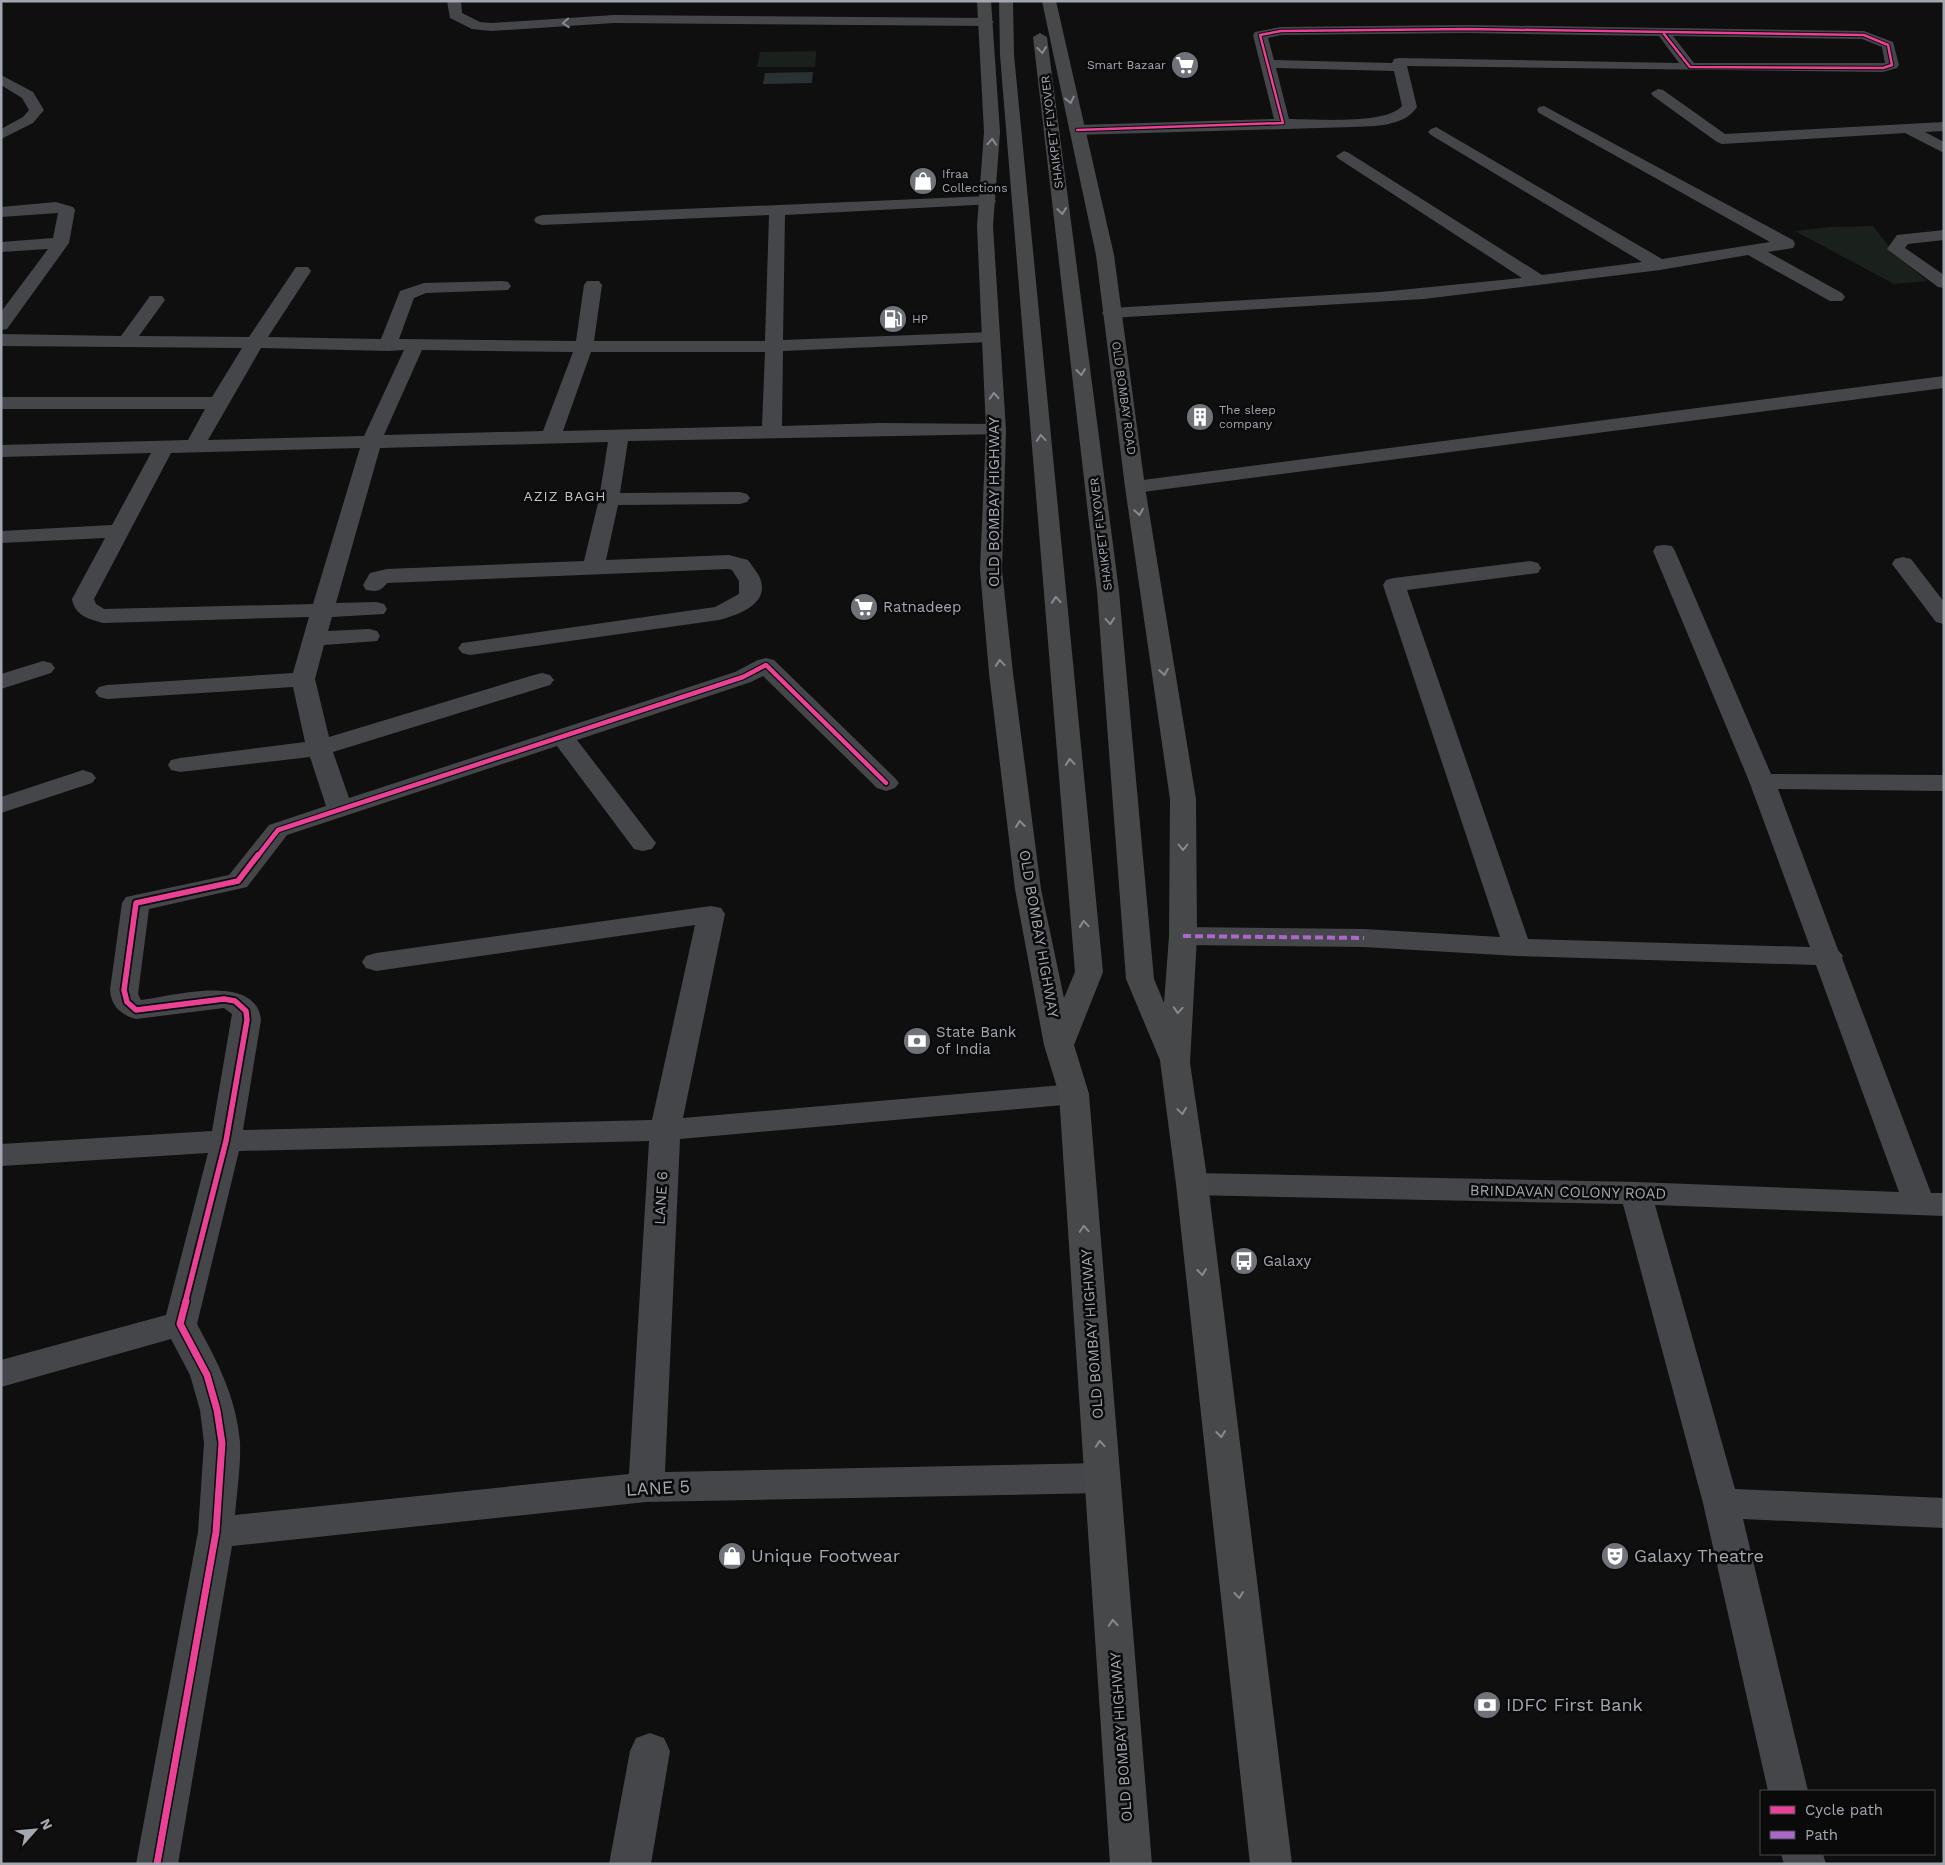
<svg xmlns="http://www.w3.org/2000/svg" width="1945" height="1865" font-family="'Work Sans',sans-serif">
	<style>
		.green { fill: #1a201b }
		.water { fill: #293135 }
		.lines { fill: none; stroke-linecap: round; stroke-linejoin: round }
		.street { fill: #444649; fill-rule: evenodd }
		.primary { fill: #47484a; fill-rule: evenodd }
		.quiet { stroke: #ac68c9; stroke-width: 4; stroke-dasharray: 8 4; stroke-linecap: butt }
		.cycleway-far3-casing { stroke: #0a0a0b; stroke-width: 4.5 }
		.cycleway-far2-casing { stroke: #0a0a0b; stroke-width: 7 }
		.cycleway-far1-casing { stroke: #0a0a0b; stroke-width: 9 }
		.cycleway-casing { stroke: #0a0a0b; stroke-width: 10 }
		.cycleway-far3 { stroke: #ea4096; stroke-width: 2.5 }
		.cycleway-far2 { stroke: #ea4096; stroke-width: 4.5 }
		.cycleway-far1 { stroke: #ea4096; stroke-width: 5.5 }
		.cycleway { stroke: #ea4096; stroke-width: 7 }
		.oneway { stroke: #868a91 }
		.oneway2 { stroke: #878a91 }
		.labels { text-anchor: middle; stroke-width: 5; stroke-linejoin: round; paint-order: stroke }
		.far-poi-label { font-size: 12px; fill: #a2a7b0; stroke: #0a0a0b; text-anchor: start }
		.far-street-label { font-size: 12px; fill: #a2a7b0; stroke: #0a0a0b }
		.far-neighbourhood-label { font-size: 14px; letter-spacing: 1px; fill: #c2c5cc; stroke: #0a0a0b }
		.street-label { font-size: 15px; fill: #a2a7b0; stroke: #0a0a0b }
		.poi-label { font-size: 15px; fill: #a2a7b0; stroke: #0a0a0b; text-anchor: start }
		.near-street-label { font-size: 18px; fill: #a2a7b0; stroke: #0a0a0b }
		.near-poi-label { font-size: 18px; fill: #a2a7b0; stroke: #0a0a0b; text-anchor: start }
	</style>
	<rect width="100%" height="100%" fill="#0f0f10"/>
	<!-- green -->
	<path class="green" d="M816 51 815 67H757L760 52Z
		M1873 226 1895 254 1927 281 1894 284 1795 231 1830 227Z"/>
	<!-- water -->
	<path class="water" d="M813 72 812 83 763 84 765 73Z"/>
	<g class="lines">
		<!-- street -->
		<path class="street" d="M447 1H461L462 13 480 22 491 23 614 15 987 18 994 22 987 26 614 23 491 31 472 29 450 18Z
			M1467 25 1864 31 1893 42 1899 65 1897 68 1883 72 1407 66 1417 107C1404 127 1374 126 1352 127L1077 135 1069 130 1077 125 1274 119 1253 35 1255 32 1281 27ZM1467 33 1659 36 1679 63 1399 58 1394 59 1392 63 1274 60 1268 38 1281 35ZM1673 36 1862 39 1882 47 1885 63H1694ZM1276 68 1394 71 1402 106C1386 125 1314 119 1289 119Z
			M1 75 33 92 44 110 33 123 1 139V129L23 117 29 110 22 98 1 85Z
			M1658 89 1663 90 1725 134 1944 122V131L1925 132 1944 142V153L1905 133 1722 144 1717 142 1653 96 1651 93Z
			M1544 106 1793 240 1795 244 1793 248 1768 252 1842 293 1845 297 1842 301H1830L1748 255 1660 270 1424 299 1111 318 1105 317 1102 313 1105 309 1111 308 1380 292 1522 278 1339 159 1336 156 1344 151 1349 153 1542 275 1642 262 1431 135 1428 132 1431 129 1436 127 1662 259 1770 242 1539 113 1537 110 1539 107Z
			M988 196 994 198 996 201 994 204 785 215 783 340 991 332 997 333 1000 337 997 341 991 342 783 351 782 426 881 423 996 424 1003 426 1006 430 1003 434 628 441 620 493 740 492 747 494 750 498 747 502 740 504 618 505 606 560 729 555 748 560C752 566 759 574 761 581 768 605 737 615 719 620L470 655 462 653 458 648 462 643 715 607 739 594V581L732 570 728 569 387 583C381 591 377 592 366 590L363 585 370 573 387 569 584 561 599 499 608 442 380 448 336 603 376 602 384 604 387 609 384 614 332 617 328 631 369 629 377 631 380 636 377 641 324 645 315 679 329 737 534 675 542 673 550 675 554 680 550 685 333 752 349 798 735 672 758 660 766 658 774 660 895 778 899 783 895 788 886 791 877 788 763 676 751 682 577 740 656 843 652 849 643 851 634 849 557 746 287 835 247 887 149 909 138 994 141 1000C173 996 256 972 261 1020L243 1130 652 1120 695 925 376 971 366 968 362 962 366 956 376 953 711 906 721 908 725 914 683 1118 1074 1084 1085 1087 1089 1094 1085 1101 1074 1104 680 1139 665 1472 1102 1463 1115 1468 1120 1478 1115 1488 1102 1493 646 1502 232 1546 178 1864H136L198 1532 204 1443 200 1410 190 1375 171 1339 1 1387V1360L166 1315 208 1153 1 1166V1144L212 1131 232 1014 224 1008 136 1019C121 1015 111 1006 110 990L122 903 126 897 229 875 269 825 326 806 310 757 180 772 171 770 168 765 171 760 180 758 305 742 293 687 107 699 99 697 95 692 99 687 107 685 293 673 309 617 103 623C89 619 75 616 72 599L105 538 1 543V531L112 525 151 453 1 457V445L188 440 205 409H1V397H212L242 348 1 346V334L121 336 150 296H162L165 300 139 336 249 337 296 267H308L311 271 268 337 381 339 400 291 424 283 502 281 508 282 511 286 508 290 426 293 414 298 399 339 576 341 584 285 587 281H599L602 285 594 341H765L769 215 542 225 536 223 534 220 536 217 542 215ZM261 348 388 351 404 350 364 436 208 440ZM422 350 573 352 543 431 384 435ZM591 352H765L762 426 563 431ZM360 448 313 604 104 609 96 604 94 599 171 453ZM649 1141 629 1474 235 1515C237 1491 241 1465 240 1442 236 1397 218 1363 197 1324L239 1151Z
			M56 202 73 207 75 210 69 243 7 329 1 330V312L48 249 1 252V242L53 238 58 213 1 217V207Z
			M1944 230V240L1908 244 1905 248 1944 275V288L1938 287 1887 249 1897 235Z
			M1944 376V388L1135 493 1128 491 1125 487 1128 483 1135 481Z
			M1664 545 1672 546 1675 551 1771 774 1944 775V791L1778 789 1838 950 1843 956 1842 958 1931 1193H1944V1216L1655 1205 1735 1489 1944 1498V1528L1743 1519 1808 1791H1768L1703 1503 1623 1204 1192 1195 1181 1192 1176 1184 1181 1176 1192 1173 1636 1182 1899 1192 1816 965 1517 956 1364 947 1183 945 1173 942 1169 936 1173 930 1183 927 1364 929 1500 937 1383 585 1386 580 1394 578 1530 561 1538 563 1541 568 1538 573 1407 590 1528 939 1810 947 1749 781 1653 551 1656 546Z
			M1903 557 1911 559 1944 602V624L1936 622 1892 564 1895 559Z
			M43 661 51 663 55 668 51 673 1 689V674Z
			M83 770 92 773 96 778 92 783 1 813V797Z
			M650 1733 664 1738 670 1751 651 1864H609L630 1751 636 1738Z
			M1781 1854H1823L1826 1864H1784Z"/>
		<!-- primary -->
		<path class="primary" d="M977 1H991L1000 132 993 226 1006 430 1002 570 1013 673 1041 889 1064 998 1075 972 1000 55 999 1H1013L1014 55 1103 972 1074 1045 1089 1094 1152 1864H1110L1059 1094 1044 1045 1015 889 989 673 980 570 986 430 977 226 984 132Z
			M1042 1H1056L1114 255 1145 487 1196 799 1197 936 1190 1063 1208 1184 1292 1864H1250L1176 1184 1160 1060 1126 979 1097 591 1033 37 1040 33 1047 37 1119 591 1154 979 1164 1003 1169 936 1170 799 1125 487 1096 255Z"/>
		<!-- quiet -->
		<path class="quiet" d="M1183 936 1364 938"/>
		<defs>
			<path id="cycleway-far3" d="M1077 130 1283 123 1260 35 1281 31 1467 29 1864 35 1888 45 1892 65 1883 68 1690 67 1664 34"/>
			<path id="cycleway-far2" d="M257 857 278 830 743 677 766 665 886 783"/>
			<path id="cycleway-far1" d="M185 1303 226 1141 247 1020 246 1011 235 1001 224 999 136 1010 127 1002 124 990 136 903 238 881 258 855"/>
			<path id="cycleway" d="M157 1864 216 1532 222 1443 217 1410 207 1375 180 1324 186 1301"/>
		</defs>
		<!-- cycleway-far3 casing -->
		<use href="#cycleway-far3" class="cycleway-far3-casing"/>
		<!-- cycleway-far2 casing -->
		<use href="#cycleway-far2" class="cycleway-far2-casing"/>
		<!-- cycleway-far1 casing -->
		<use href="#cycleway-far1" class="cycleway-far1-casing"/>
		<!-- cycleway casing -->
		<use href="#cycleway" class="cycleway-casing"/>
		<!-- cycleway-far3 -->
		<use href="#cycleway-far3" class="cycleway-far3"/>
		<!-- cycleway-far2 -->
		<use href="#cycleway-far2" class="cycleway-far2"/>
		<!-- cycleway-far1 -->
		<use href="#cycleway-far1" class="cycleway-far1"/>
		<!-- cycleway -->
		<use href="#cycleway" class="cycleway"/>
	</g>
	<!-- one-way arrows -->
	<defs><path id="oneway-chevron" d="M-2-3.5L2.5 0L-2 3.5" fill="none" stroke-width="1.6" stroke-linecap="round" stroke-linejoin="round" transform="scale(1.25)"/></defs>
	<use class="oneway" href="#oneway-chevron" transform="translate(566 23) rotate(176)"/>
	<g class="oneway2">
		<use href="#oneway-chevron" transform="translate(1042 50) rotate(83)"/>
		<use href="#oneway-chevron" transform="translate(1070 100) rotate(78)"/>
		<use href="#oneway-chevron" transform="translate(992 142) rotate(-86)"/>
		<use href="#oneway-chevron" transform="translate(1062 211) rotate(83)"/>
		<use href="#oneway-chevron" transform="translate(1081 372) rotate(83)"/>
		<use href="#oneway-chevron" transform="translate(994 396) rotate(-93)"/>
		<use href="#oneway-chevron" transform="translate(1041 438) rotate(-95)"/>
		<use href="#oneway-chevron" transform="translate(1139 512) rotate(81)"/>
		<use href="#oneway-chevron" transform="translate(1056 600) rotate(-95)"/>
		<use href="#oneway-chevron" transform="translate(1110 621) rotate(85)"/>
		<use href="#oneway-chevron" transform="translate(1000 663) rotate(-95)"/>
		<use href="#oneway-chevron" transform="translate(1164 672) rotate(81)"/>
		<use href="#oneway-chevron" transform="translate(1070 762) rotate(-95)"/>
		<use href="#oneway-chevron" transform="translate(1020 824) rotate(-97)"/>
		<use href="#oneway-chevron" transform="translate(1183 847) rotate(90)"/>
		<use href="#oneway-chevron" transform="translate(1084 924) rotate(-95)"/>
		<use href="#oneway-chevron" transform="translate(1178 1010) rotate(94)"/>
		<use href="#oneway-chevron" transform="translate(1182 1111) rotate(82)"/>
		<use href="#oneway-chevron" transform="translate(1084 1229) rotate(-94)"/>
		<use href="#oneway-chevron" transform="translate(1202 1272) rotate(83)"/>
		<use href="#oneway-chevron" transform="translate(1221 1434) rotate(83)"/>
		<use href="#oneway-chevron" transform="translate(1100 1444) rotate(-94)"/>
		<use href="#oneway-chevron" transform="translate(1239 1595) rotate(83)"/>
		<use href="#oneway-chevron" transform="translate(1113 1623) rotate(-94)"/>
	</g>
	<!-- icons -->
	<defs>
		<symbol id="supermarket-disc" viewBox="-11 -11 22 22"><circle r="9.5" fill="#6f7278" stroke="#0a0a0b"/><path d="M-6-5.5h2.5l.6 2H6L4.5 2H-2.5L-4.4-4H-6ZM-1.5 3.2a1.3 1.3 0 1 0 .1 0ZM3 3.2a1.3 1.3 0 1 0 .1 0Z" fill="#fff"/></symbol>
		<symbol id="shop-disc" viewBox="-11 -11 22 22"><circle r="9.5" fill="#6f7278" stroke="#0a0a0b"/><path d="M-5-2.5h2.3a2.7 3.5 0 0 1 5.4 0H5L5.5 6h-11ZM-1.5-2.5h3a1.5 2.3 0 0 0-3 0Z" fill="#fff"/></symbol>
		<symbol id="fuel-disc" viewBox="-11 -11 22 22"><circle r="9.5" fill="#6f7278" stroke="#0a0a0b"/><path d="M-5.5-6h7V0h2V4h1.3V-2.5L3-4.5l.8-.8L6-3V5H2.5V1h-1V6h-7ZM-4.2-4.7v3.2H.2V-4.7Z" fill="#fff"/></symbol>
		<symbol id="building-disc" viewBox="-11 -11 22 22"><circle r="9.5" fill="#6f7278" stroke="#0a0a0b"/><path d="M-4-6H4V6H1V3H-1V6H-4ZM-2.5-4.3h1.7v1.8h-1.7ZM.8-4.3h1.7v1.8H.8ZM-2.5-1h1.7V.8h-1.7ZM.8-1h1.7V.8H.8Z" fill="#fff"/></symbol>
		<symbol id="bank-disc" viewBox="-11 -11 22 22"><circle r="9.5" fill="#6f7278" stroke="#0a0a0b"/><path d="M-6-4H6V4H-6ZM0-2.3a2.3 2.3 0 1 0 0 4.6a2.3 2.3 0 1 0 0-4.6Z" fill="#fff"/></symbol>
		<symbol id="bus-disc" viewBox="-11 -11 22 22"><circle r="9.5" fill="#6f7278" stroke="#0a0a0b"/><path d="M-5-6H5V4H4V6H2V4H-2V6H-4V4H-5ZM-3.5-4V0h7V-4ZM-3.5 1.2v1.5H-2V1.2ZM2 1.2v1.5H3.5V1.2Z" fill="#fff"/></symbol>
		<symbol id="theatre-disc" viewBox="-11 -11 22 22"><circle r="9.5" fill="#6f7278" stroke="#0a0a0b"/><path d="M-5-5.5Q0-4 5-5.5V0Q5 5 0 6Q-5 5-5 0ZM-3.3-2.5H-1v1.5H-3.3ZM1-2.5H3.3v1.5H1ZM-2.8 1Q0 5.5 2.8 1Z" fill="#fff"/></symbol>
	</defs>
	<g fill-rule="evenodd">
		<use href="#supermarket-disc" x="1169" y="49" width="32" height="32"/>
		<use href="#shop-disc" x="907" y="165" width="32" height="32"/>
		<use href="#fuel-disc" x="877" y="303" width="32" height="32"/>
		<use href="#building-disc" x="1184" y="401" width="32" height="32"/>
		<use href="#supermarket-disc" x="848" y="591" width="32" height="32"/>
		<use href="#bank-disc" x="901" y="1025" width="32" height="32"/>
		<use href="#bus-disc" x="1228" y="1245" width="32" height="32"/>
		<use href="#shop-disc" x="716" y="1540" width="32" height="32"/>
		<use href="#theatre-disc" x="1599" y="1540" width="32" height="32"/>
		<use href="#bank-disc" x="1471" y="1689" width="32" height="32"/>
	</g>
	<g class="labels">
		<!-- far-poi labels -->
		<g class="far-poi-label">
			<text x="1166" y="69" text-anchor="end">Smart Bazaar</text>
			<text x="942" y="178">Ifraa<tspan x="942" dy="14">Collections</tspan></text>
			<text x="912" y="323">HP</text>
			<text x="1219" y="414">The sleep<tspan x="1219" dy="14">company</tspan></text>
		</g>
		<!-- far-street labels -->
		<g class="far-street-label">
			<text transform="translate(1052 132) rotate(-97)" y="4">SHAIKPET FLYOVER</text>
			<text transform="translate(1124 398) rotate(82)" y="4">OLD BOMBAY ROAD</text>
			<text transform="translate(1101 534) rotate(-97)" y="4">SHAIKPET FLYOVER</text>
		</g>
		<!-- far-neighbourhood labels -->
		<g class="far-neighbourhood-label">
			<text x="565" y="501">AZIZ BAGH</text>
		</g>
		<!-- street labels -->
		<g class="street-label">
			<text transform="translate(994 502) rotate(-90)" y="5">OLD BOMBAY HIGHWAY</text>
			<text transform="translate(1039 934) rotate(80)" y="5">OLD BOMBAY HIGHWAY</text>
			<text transform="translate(1568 1192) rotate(1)" y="5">BRINDAVAN COLONY ROAD</text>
			<text transform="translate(661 1198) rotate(-87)" y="5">LANE 6</text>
			<text transform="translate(1092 1334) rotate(-94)" y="5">OLD BOMBAY HIGHWAY</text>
			<text transform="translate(1121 1737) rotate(-94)" y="5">OLD BOMBAY HIGHWAY</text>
		</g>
		<!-- poi labels -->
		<g class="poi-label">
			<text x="883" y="612">Ratnadeep</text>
			<text x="936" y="1037">State Bank<tspan x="936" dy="17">of India</tspan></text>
			<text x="1263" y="1266">Galaxy</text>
		</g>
		<!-- near-street labels -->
		<g class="near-street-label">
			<text transform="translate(658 1488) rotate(-3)" y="6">LANE 5</text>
		</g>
		<!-- near-poi labels -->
		<g class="near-poi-label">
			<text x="751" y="1562">Unique Footwear</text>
			<text x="1634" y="1562">Galaxy Theatre</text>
			<text x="1506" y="1711">IDFC First Bank</text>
		</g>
	</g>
	<!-- border -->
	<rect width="1945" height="1865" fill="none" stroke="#a2a7b0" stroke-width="5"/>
	<!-- legend -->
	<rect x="1760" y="1790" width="175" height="65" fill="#0a0a0b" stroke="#47494d"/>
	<rect x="1770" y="1806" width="25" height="8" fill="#ea4096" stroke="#47494d"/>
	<text x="1805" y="1815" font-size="15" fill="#a2a7b0">Cycle path</text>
	<rect x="1770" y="1831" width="25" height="8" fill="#ac68c9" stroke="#47494d"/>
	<text x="1805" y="1840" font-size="15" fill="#a2a7b0">Path</text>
	<!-- north arrow -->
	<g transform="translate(35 1830) rotate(63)" stroke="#0a0a0b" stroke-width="4" paint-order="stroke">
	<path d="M0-4L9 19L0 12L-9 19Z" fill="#a2a7b0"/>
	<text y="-8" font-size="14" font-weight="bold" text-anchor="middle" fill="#a2a7b0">N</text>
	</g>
</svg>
